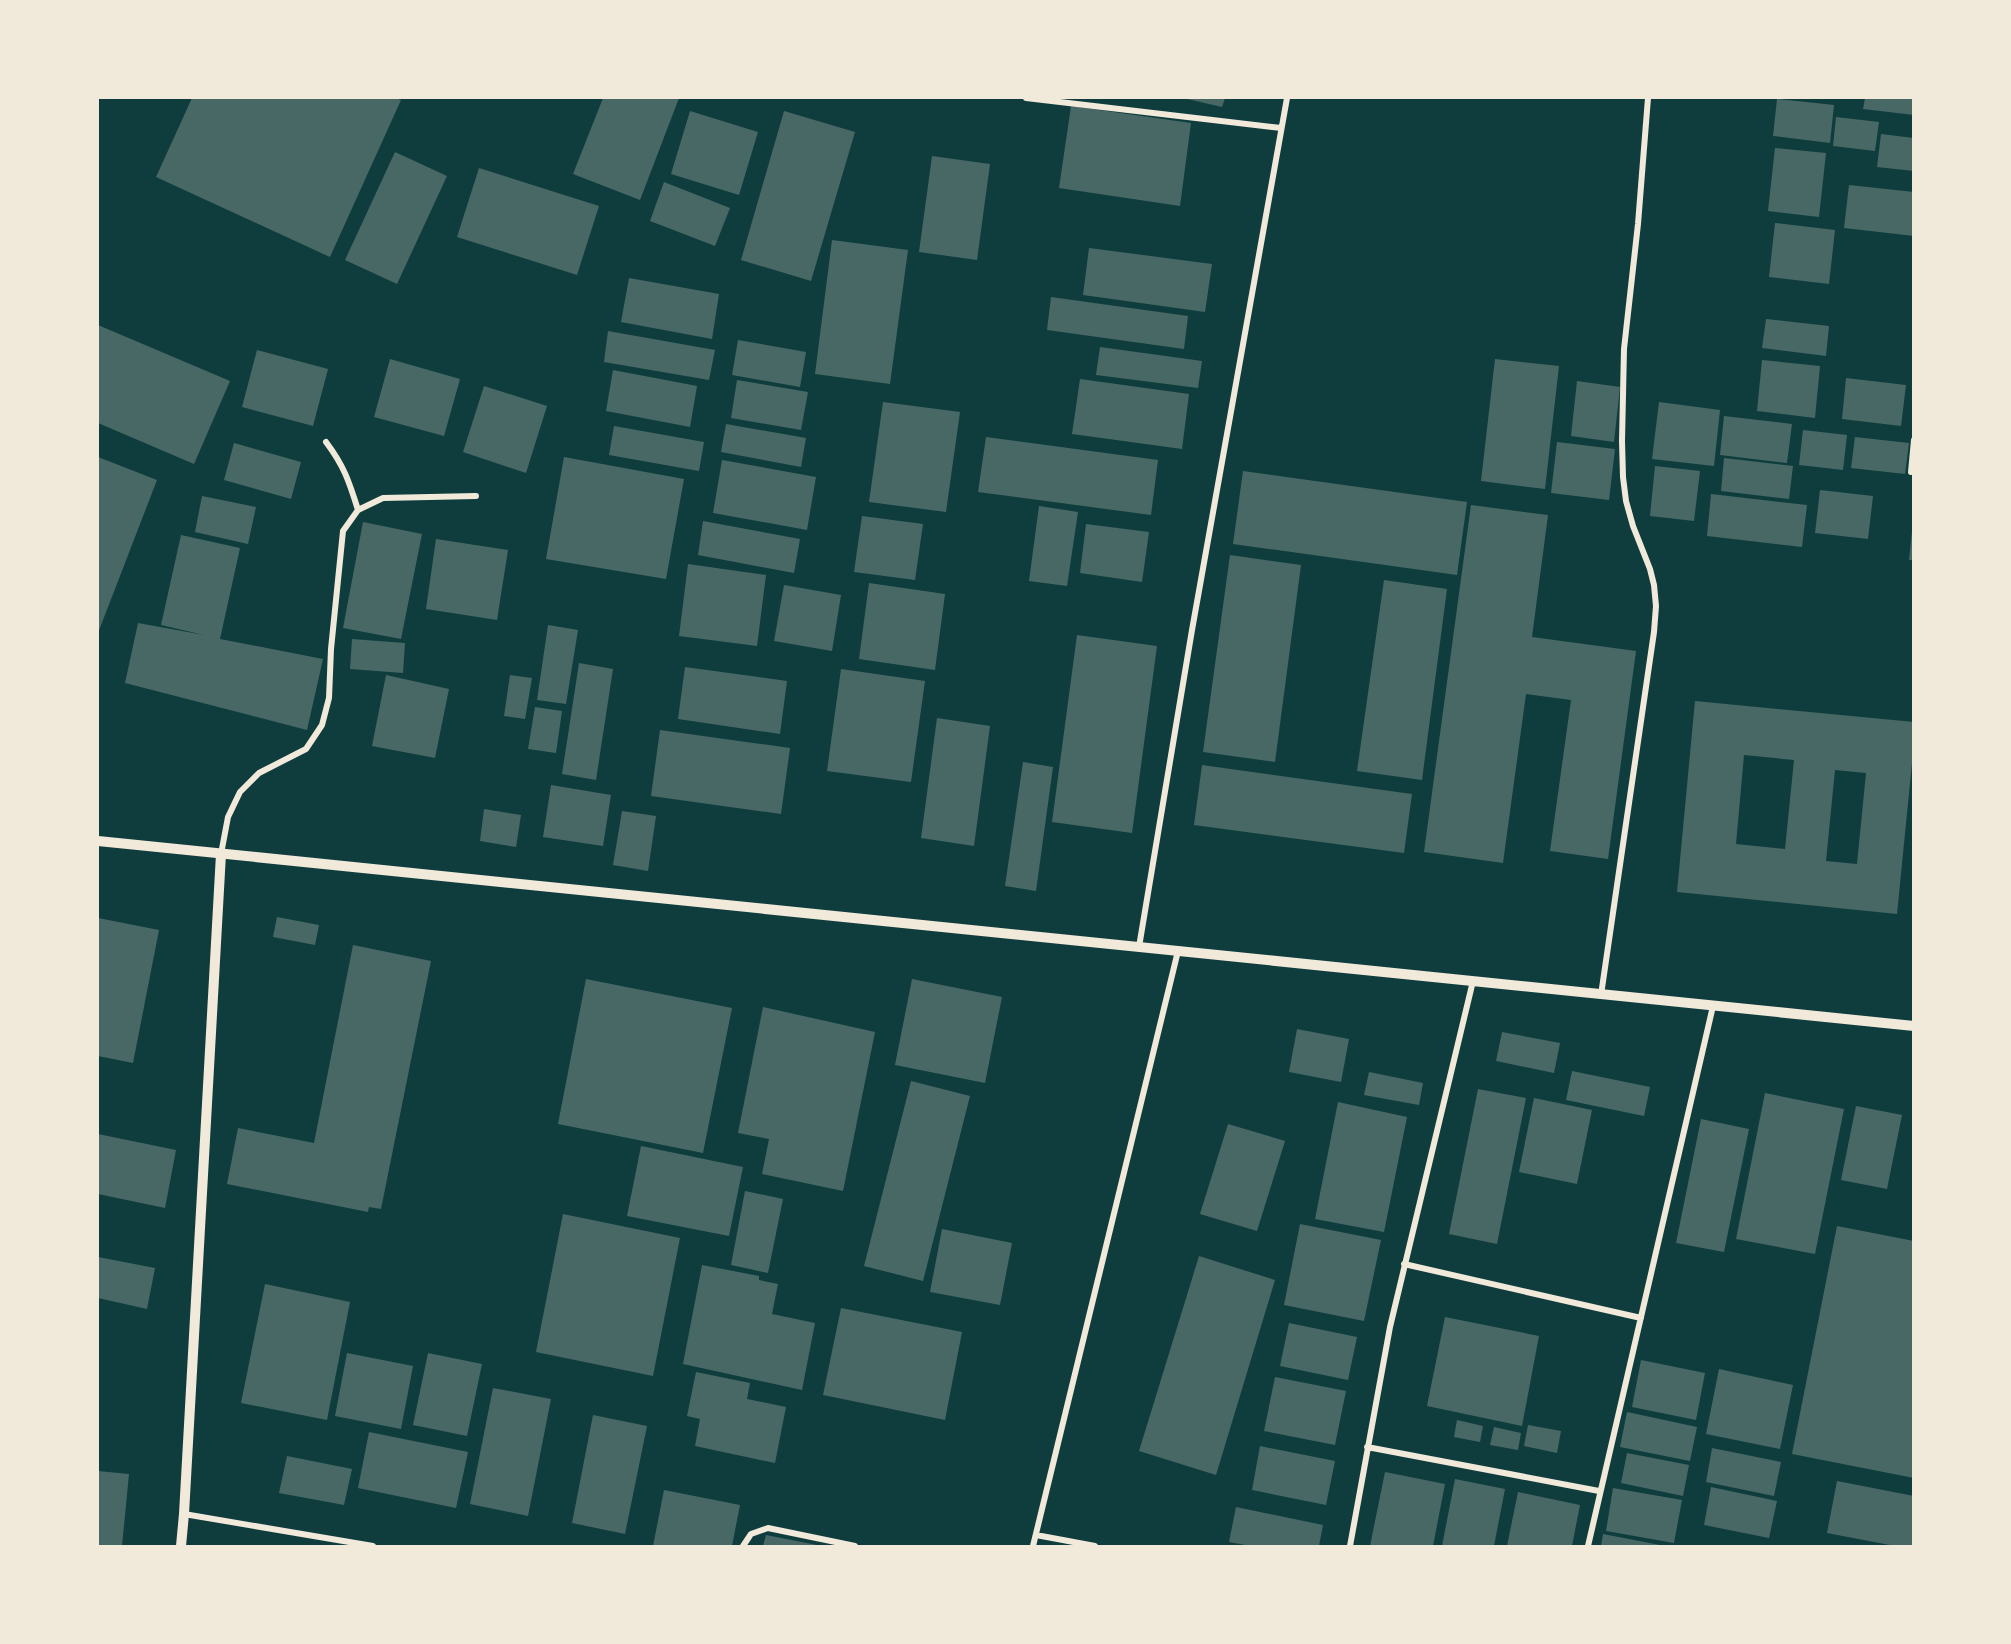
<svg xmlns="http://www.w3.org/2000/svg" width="2011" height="1644" font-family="Raleway,sans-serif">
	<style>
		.building { fill: #486865; fill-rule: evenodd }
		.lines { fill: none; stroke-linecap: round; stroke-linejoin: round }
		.minor { stroke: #f1e9da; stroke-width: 6 }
		.tertiary { stroke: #f1e9da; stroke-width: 10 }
	</style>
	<rect width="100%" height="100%" fill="#0f3d3e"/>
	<!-- building -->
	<path class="building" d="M192 98H395L401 100 330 257 156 177Z
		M603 98H679L640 200 573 174Z
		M1183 98H1225L1222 107Z
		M1865 98H1914V115L1863 109Z
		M1777 99 1834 105 1830 143 1773 136Z
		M1071 106 1191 123 1180 206 1059 188Z
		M690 111 758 132 739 195 671 174Z
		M784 111 855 132 811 281 741 260Z
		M1836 117 1879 122 1875 151 1833 146Z
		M1881 134 1914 138V171L1877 167Z
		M1775 148 1826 153 1819 217 1768 211Z
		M395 152 447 176 397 284 345 260Z
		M932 156 990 164 977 260 919 252Z
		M479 168 599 206 577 275 457 237Z
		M664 182 730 208 715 246 650 221Z
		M1849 185 1914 192V236L1844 228Z
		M1775 223 1835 230 1829 284 1769 277Z
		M832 240 908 250 890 384 815 374Z
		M1089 248 1212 264 1205 312 1083 295Z
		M629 278 719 294 712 339 621 322Z
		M1051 297 1188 316 1184 349 1047 330Z
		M1766 319 1829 326 1826 356 1762 348Z
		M98 325 230 381 194 464 98 423Z
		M608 331 715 350 709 380 604 362Z
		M738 340 806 352 800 387 732 375Z
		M1100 347 1202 361 1198 388 1096 375Z
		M257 350 328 369 313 426 242 407Z
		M390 359 460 379 444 436 374 417Z
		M1495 359 1559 366 1545 489 1481 481Z
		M1762 360 1820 366 1815 418 1757 411Z
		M613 370 697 386 690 427 606 411Z
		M1846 378 1906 385 1901 426 1842 419Z
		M1080 379 1189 394 1182 449 1072 434Z
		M737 380 808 392 801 430 731 418Z
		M1577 381 1620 387 1614 442 1571 436Z
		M484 386 547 406 526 473 463 452Z
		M883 402 960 412 946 512 869 502Z
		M1659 402 1720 410 1714 466 1652 459Z
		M1724 416 1792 424 1787 463 1720 455Z
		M726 424 806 438 801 467 721 452Z
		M614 426 704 442 699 471 609 455Z
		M1803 430 1847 435 1843 470 1799 465Z
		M986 437 1158 460 1151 515 978 492Z
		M1855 437 1909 443 1905 474 1851 468Z
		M1557 442 1615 449 1609 500 1551 493Z
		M234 443 301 462 291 499 224 480Z
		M98 457 157 480 98 633Z
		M564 457 684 479 666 579 546 559Z
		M1724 458 1793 466 1789 499 1721 491Z
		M722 460 816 477 807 530 713 513Z
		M1655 466 1700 471 1694 521 1650 516Z
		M1243 471 1467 502 1457 575 1233 544Z
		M1820 490 1873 496 1868 539 1815 533Z
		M1711 494 1807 505 1802 547 1707 536Z
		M202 496 256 507 248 544 195 532Z
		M1471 505 1548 515 1532 637 1636 651 1608 859 1550 851 1571 700 1526 694 1503 863 1424 852Z
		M1039 506 1078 512 1067 586 1029 581Z
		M862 516 923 524 915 580 854 572Z
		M703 521 800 539 794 573 698 555Z
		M363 522 422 534 401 639 343 628Z
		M1086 524 1149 532 1142 582 1080 573Z
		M1912 531H1914V560H1909Z
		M181 535 240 548 220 639 323 659 307 730 125 683 138 623 204 635 161 625Z
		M436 539 508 550 497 620 426 609Z
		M1230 555 1301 565 1275 762 1203 752Z
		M688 564 766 575 757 646 679 636Z
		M1384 580 1447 589 1422 780 1357 771Z
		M869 583 945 594 935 670 859 659Z
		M784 585 841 595 832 651 774 641Z
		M548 625 578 630 566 704 537 700Z
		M1077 635 1157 646 1132 833 1052 822Z
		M352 639 405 643 403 673 350 669Z
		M579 663 613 669 596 780 562 774Z
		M685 667 787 681 780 734 678 719Z
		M841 669 925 681 911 782 827 771Z
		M386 675 449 689 435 758 372 746Z
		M510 675 532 678 525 719 504 716Z
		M1695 701 1914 722V743L1897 914 1677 892ZM1744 755 1794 760 1785 849 1736 844ZM1835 770 1866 773 1857 864 1826 861Z
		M535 707 562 711 556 753 528 749Z
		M937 718 990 726 974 846 921 838Z
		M660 730 790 748 781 814 651 796Z
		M1023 762 1053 767 1036 891 1005 886Z
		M1202 765 1412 794 1404 853 1194 825Z
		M551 785 611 795 603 846 543 837Z
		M484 809 521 815 516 847 480 841Z
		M622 811 656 816 648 871 613 865Z
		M277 917 319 925 315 945 273 937Z
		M98 918 159 930 133 1063 98 1056Z
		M353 945 431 961 381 1209 369 1207 368 1212 227 1184 238 1128 314 1143Z
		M586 979 732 1008 703 1153 558 1124Z
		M912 979 1002 997 985 1083 895 1065Z
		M763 1007 875 1032 843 1191 762 1174 769 1139 738 1133Z
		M1297 1029 1349 1039 1341 1082 1289 1072Z
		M1502 1032 1560 1043 1554 1073 1496 1061Z
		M1572 1071 1650 1087 1644 1116 1566 1100Z
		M1369 1072 1423 1083 1419 1105 1364 1095Z
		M911 1081 970 1096 923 1281 864 1266Z
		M1478 1089 1526 1098 1497 1244 1449 1234Z
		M1765 1093 1844 1109 1815 1254 1736 1239Z
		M1534 1098 1592 1110 1577 1184 1519 1172Z
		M1338 1102 1407 1117 1384 1232 1315 1219Z
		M1856 1106 1902 1115 1887 1189 1841 1180Z
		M1701 1119 1749 1129 1724 1252 1676 1243Z
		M1228 1124 1285 1141 1257 1231 1200 1214Z
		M98 1134 176 1150 165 1208 98 1194Z
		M641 1146 743 1167 729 1236 627 1216Z
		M745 1191 783 1199 768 1273 731 1265Z
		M563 1214 680 1238 653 1376 536 1352Z
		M1300 1224 1381 1240 1364 1321 1284 1305Z
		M1837 1226 1914 1241V1478L1792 1454Z
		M942 1229 1012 1243 1000 1305 930 1292Z
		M1199 1256 1275 1280 1216 1475 1139 1451Z
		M98 1257 155 1268 147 1309 98 1298Z
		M702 1265 759 1276V1280L778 1284 772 1314 815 1323 802 1390 683 1364Z
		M265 1284 350 1302 327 1420 241 1403Z
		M841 1308 962 1332 945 1420 823 1395Z
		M1445 1317 1539 1336 1522 1426 1427 1406Z
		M1289 1323 1357 1337 1348 1380 1280 1366Z
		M347 1353 413 1366 401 1429 335 1416Z
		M428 1353 482 1364 467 1436 413 1425Z
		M1641 1360 1705 1373 1696 1420 1632 1407Z
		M1719 1369 1793 1385 1780 1449 1706 1434Z
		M696 1372 750 1383 747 1399 786 1407 775 1463 695 1446 700 1419 687 1416Z
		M1275 1377 1346 1391 1335 1445 1264 1431Z
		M493 1388 551 1399 528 1516 470 1504Z
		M1627 1412 1697 1427 1690 1461 1620 1447Z
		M593 1415 647 1426 625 1534 572 1523Z
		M1457 1420 1483 1426 1480 1442 1454 1437Z
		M1528 1425 1561 1431 1557 1453 1524 1446Z
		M1494 1427 1521 1433 1518 1450 1490 1445Z
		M369 1432 468 1452 456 1508 358 1488Z
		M1260 1446 1335 1461 1326 1505 1252 1490Z
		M1712 1448 1781 1462 1774 1496 1706 1482Z
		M1627 1453 1689 1465 1683 1496 1621 1483Z
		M287 1456 352 1469 344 1505 279 1493Z
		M98 1471 129 1474 122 1546H98Z
		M1385 1472 1445 1484 1433 1546H1370Z
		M1455 1479 1505 1489 1494 1546H1442Z
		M1837 1481 1914 1496V1546H1895L1827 1533Z
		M1711 1487 1777 1501 1769 1538 1704 1525Z
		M1613 1488 1682 1500 1674 1543 1606 1531Z
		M664 1490 740 1505 732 1546H653Z
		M1518 1492 1580 1505 1572 1546H1507Z
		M1236 1507 1323 1525 1319 1546H1251L1229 1542Z
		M1603 1534 1660 1545V1546H1601Z
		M766 1535 817 1545V1546H763Z"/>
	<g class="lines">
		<!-- minor -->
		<path class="minor" d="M1026 98 1281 128
			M326 442C344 466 349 481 358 510
			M1911 472 1914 440
			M221 854 228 817 240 792 259 773 306 749 322 725 329 698 331 649 343 531 358 510 383 498 476 496
			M1139 947 1192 630 1287 98
			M1601 995 1654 632 1656 606 1654 585 1650 569 1633 526 1626 501 1623 477 1622 441 1624 349 1638 224 1648 98
			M1404 1264 1641 1318
			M1367 1447 1599 1491
			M184 1514 373 1546
			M1036 1535 1095 1546
			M743 1546 751 1534 768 1528 855 1546
			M1033 1546 1178 951
			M1350 1546 1390 1327 1473 981
			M1588 1546 1713 1006"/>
		<!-- tertiary -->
		<path class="tertiary" d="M98 841 1914 1026
			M181 1546 184 1514 221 854"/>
	</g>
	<!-- border -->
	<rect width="2011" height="1644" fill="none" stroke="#f1e9da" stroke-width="198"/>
</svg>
